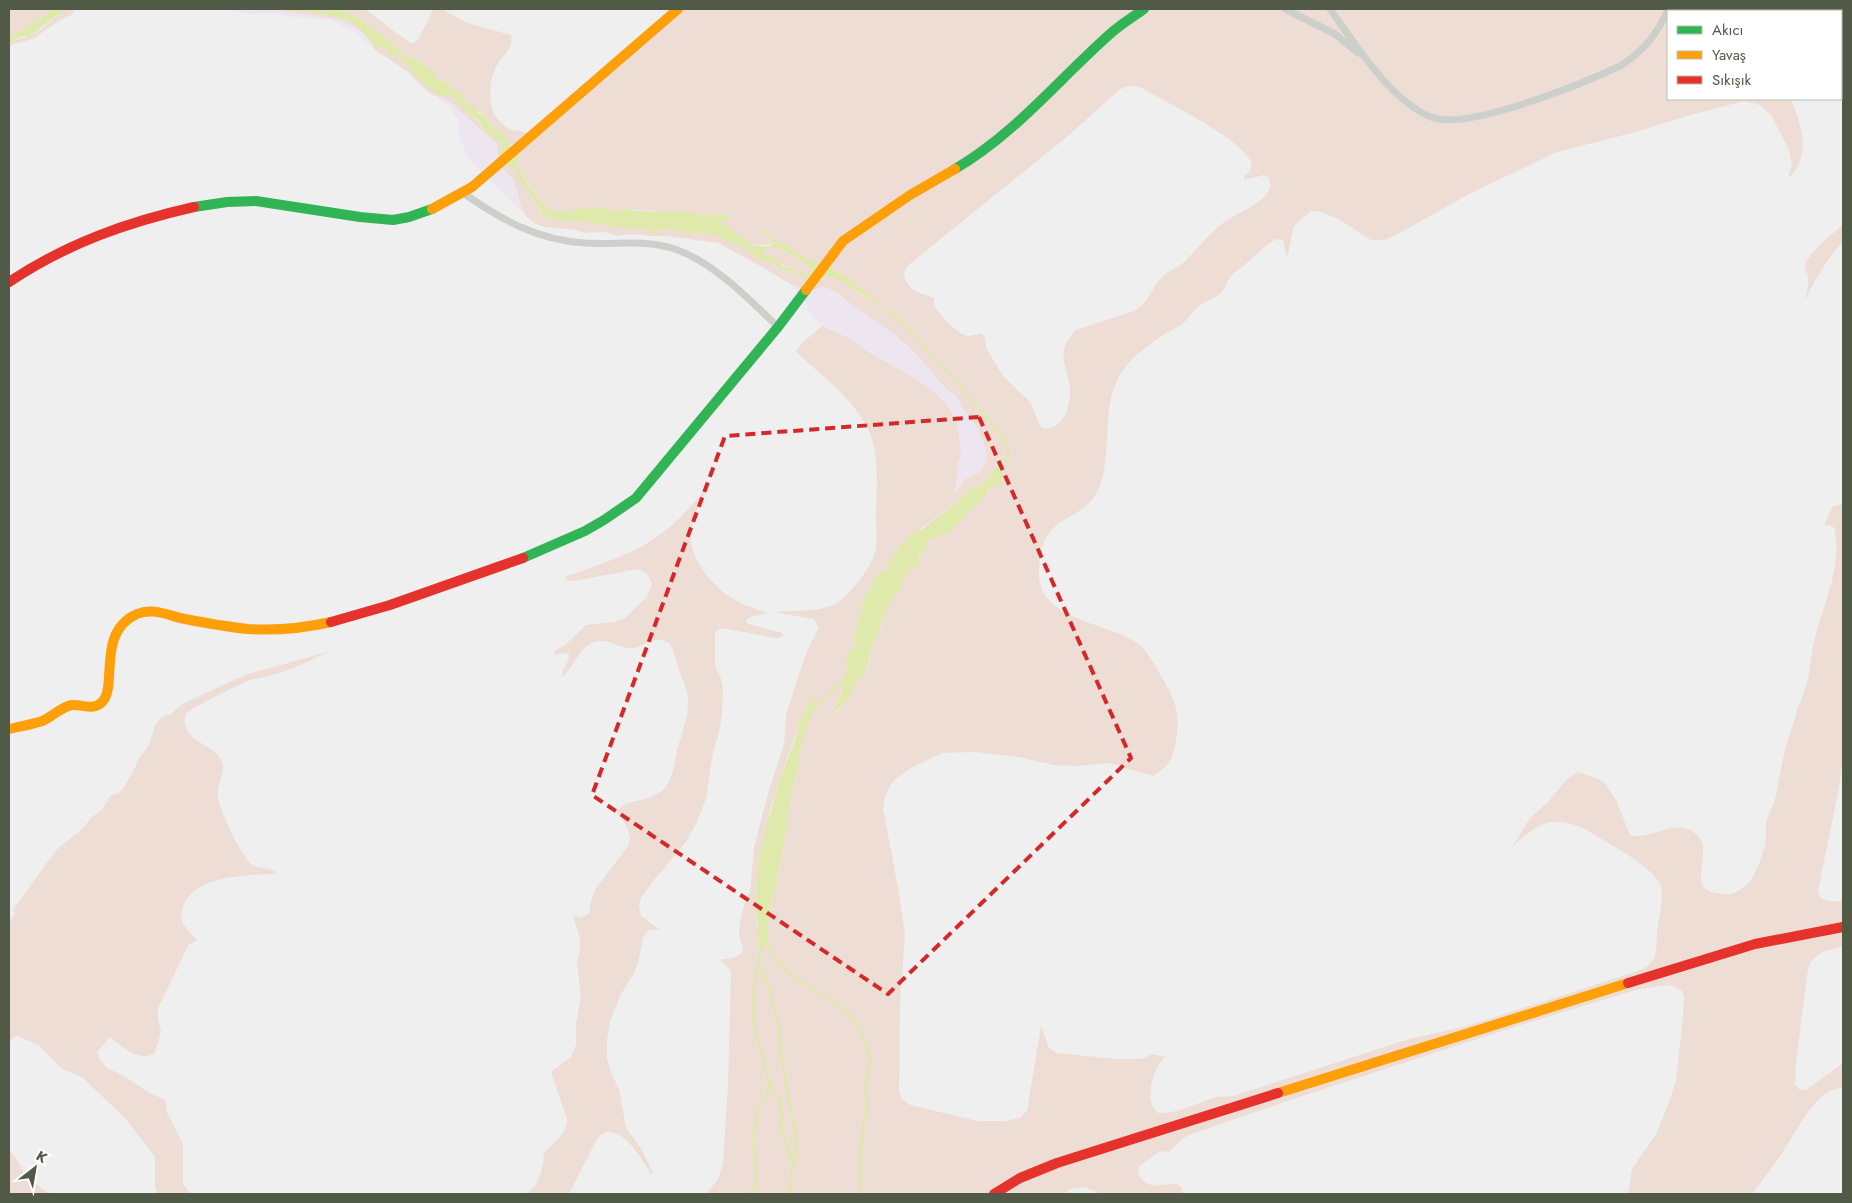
<svg xmlns="http://www.w3.org/2000/svg" width="1852" height="1203" font-family="Jost,sans-serif">
	<style>
		.green { fill: #edddd4; fill-rule: evenodd }
		.sand { fill: #ede6f0 }
		.water { fill: #dee9ab; fill-rule: evenodd }
		.lines { fill: none; stroke-linecap: round; stroke-linejoin: round }
		.stream { stroke: #dee9ab; stroke-width: 2.5 }
		.street { stroke: #cdd0ca; stroke-width: 7 }
		.fast { stroke: #30b455; stroke-width: 10 }
		.slow { stroke: #ff9f0a; stroke-width: 10 }
		.jam { stroke: #e5322d; stroke-width: 10 }
		.marked { fill: none; stroke: #d62828; stroke-width: 4; stroke-dasharray: 10 6; stroke-linejoin: round }
	</style>
	<rect width="100%" height="100%" fill="#efefef"/>
	<!-- green -->
	<path class="green" d="M9 9H53L24 29 9 36Z
		M70 9H76L71 15 57 22 33 39 13 44 9 48V43C16 39 25 38 31 35 46 28 54 14 70 9Z
		M266 9C300 9 358 12 375 46H383L387 48 388 54 392 56H400C412 72 426 87 444 96L447 95 448 93 450 94 461 105V109H464L465 113C480 118 480 126 489 134 493 137 499 140 503 143L501 152C505 157 512 162 514 168 520 181 531 199 542 210L539 212 540 215 558 221 591 222 615 228 622 226 628 229 644 228 651 232 654 230V232L659 230 663 231 666 228 672 230 671 233 675 230 686 233H711L747 250 754 257 767 261 784 270 796 274 819 277 825 276 838 279 865 297V291L840 273 833 272 831 267 816 263 794 252 791 248 777 241 765 231 763 233 773 244 751 246 748 242 721 224 723 219 729 220 731 217 717 214 704 216 699 213H668L648 210 645 211 628 209 616 211 606 208 592 207 572 212 558 210 551 211 542 203 524 178 517 167 519 159 512 146 509 145 506 136 490 125 485 116 468 105 459 93 450 88 448 82 436 79 434 73 430 69 413 57 409 58 403 55 387 39 364 23 360 18 351 16 343 9H365L403 38 413 44 418 39 434 9H442L467 23 511 35C515 48 499 58 495 69 487 90 487 118 510 129 516 132 522 131 529 133L678 9H1732V11H1668V99H1791C1801 125 1812 153 1790 177L1789 175 1792 165 1789 150 1771 115 1760 105 1744 101 1687 116 1632 133 1557 152 1471 193 1398 234 1384 240H1371L1338 219 1318 211H1311L1297 223 1293 229 1287 259 1283 240 1276 239C1263 247 1253 258 1241 268 1238 270 1234 272 1232 275 1227 280 1226 288 1220 294 1213 299 1204 302 1198 307 1192 312 1188 319 1182 324 1177 328 1171 330 1166 333 1142 349 1120 365 1112 394 1104 423 1111 469 1096 494 1079 522 1048 515 1041 553 1039 562 1038 573 1040 583 1048 621 1111 624 1137 643 1149 651 1155 667 1163 679 1173 697 1180 711 1177 733 1174 754 1173 764 1153 776L1109 763 1076 766 1053 765 1019 757 976 752 942 753 909 769 893 781 885 796 883 809 897 882 905 934 900 1004 899 1092 902 1099 910 1105 978 1121H1006L1019 1118 1027 1111 1041 1026 1049 1048 1057 1053 1115 1059H1142L1152 1054 1165 1057C1153 1068 1143 1102 1158 1113 1179 1114 1198 1102 1217 1097 1222 1096 1228 1097 1233 1096L1406 1040 1470 1025 1638 971C1658 962 1656 954 1657 934 1658 919 1664 902 1661 887 1657 868 1602 840 1585 829 1550 814 1538 823 1512 847L1530 818 1548 802 1566 780 1578 772 1596 778 1605 783 1616 800 1630 835C1648 842 1678 815 1698 836 1714 853 1685 889 1716 893 1721 894 1726 895 1731 894 1740 891 1750 883 1754 875 1759 864 1766 848 1766 835 1767 831 1765 828 1766 824 1768 815 1772 808 1775 799 1779 785 1780 769 1784 755 1788 739 1793 723 1798 708 1801 699 1805 691 1807 683 1811 667 1811 650 1816 634 1825 600 1843 563 1834 527L1825 525V523L1833 506 1843 504V752L1839 788 1818 890C1819 904 1832 901 1843 901V946C1827 951 1814 951 1808 969L1796 1062 1795 1084 1800 1090H1806L1843 1063V1088C1816 1087 1797 1131 1784 1150 1774 1165 1763 1180 1752 1194H1628L1632 1169 1656 1134 1667 1108 1676 1081 1683 1017 1684 997 1682 991 1675 987 1669 985 1639 989 1508 1029 1293 1099 1189 1135 1182 1139 1170 1151 1159 1152 1139 1166 1138 1174C1150 1192 1160 1183 1177 1184L1182 1188 1183 1194H1101L1084 1187 1071 1189 1063 1194H706L718 1179 723 1164 728 1086 731 972 729 968 720 960C729 958 739 959 743 950 743 945 740 940 739 935 739 926 744 898 750 893L754 848 767 797 784 744 786 715 806 653 819 627 814 619 773 612C791 610 825 613 840 601 850 594 870 568 874 556 878 545 876 531 876 519 876 490 881 455 868 429 852 397 821 375 796 352L801 344 823 325C832 333 843 334 854 340 860 344 865 350 872 354 878 359 888 362 896 366 920 379 950 398 958 426 960 434 962 447 961 456 960 468 954 477 959 489L964 479 979 472 987 461 986 450 977 426 962 408 956 396 947 390 916 354 895 335 861 313 837 293 823 287 814 290 800 288 792 285 764 268 718 243 667 236H651L631 234 618 236 605 232 585 233 576 230 545 227 536 224 528 218 522 210 514 181 503 169 498 161 496 143 462 114 454 104 429 93 408 72 374 49 368 38 357 29 336 19ZM1127 86H1136L1144 89C1169 104 1238 137 1250 160 1254 166 1249 173 1244 176V180L1264 175 1268 177C1281 197 1239 212 1226 221 1209 233 1197 250 1182 264 1176 269 1168 271 1163 276 1150 289 1152 300 1134 311L1076 330C1070 336 1066 342 1064 350 1062 361 1067 371 1069 381 1073 399 1066 432 1042 428L1038 422 1031 403 1004 377 998 368 986 348 985 337 981 334 968 336 962 334 950 325 934 306V298C919 292 909 293 904 275L905 270 911 263 1069 135 1119 90ZM1006 457V459L1003 462V476L1001 484 988 489V493L951 529 935 539 933 537 927 540 929 544 927 547H925L915 567 906 572 901 582 900 590C891 599 883 615 881 628 880 631 876 634 875 638 873 643 872 648 869 652L870 658 867 667 858 679 853 690 835 714 839 698 843 692 845 676 849 670 848 668 845 667C850 657 845 655 856 647L853 641 863 601 878 573 886 571 890 560 899 547 913 534 958 502 960 498 964 496 970 489C995 485 989 468 1006 457ZM815 698 802 744 799 762 792 791 790 807 786 817 788 826 782 849 776 889 772 896 765 949 756 923 757 872 760 851 768 825 770 811 788 755 804 713Z
		M1843 225V242C1826 258 1816 280 1805 300 1807 292 1809 285 1808 276 1807 273 1805 269 1805 265 1806 256 1835 231 1843 225Z
		M776 247C788 254 804 260 812 270L807 275C796 273 772 259 764 252L765 248Z
		M709 485C702 500 693 515 691 532 688 557 713 588 735 600 745 606 757 609 767 613L748 618 746 621 748 624 782 633 783 636 777 638 721 628 715 632V665L721 679 723 688 722 714 719 733 713 752 706 799 696 824 686 842 654 880 641 898 639 905 641 916 660 930H649L643 937 638 963 634 973 620 996 610 1022 607 1041V1059L612 1075 619 1089 626 1128 641 1148 653 1173 651 1174C642 1159 618 1118 598 1137L569 1194H526C540 1185 543 1168 544 1153 553 1142 567 1136 567 1119L551 1072 571 1057 576 1045V1024L581 996 577 962 580 950V939L573 915 581 918 589 913 591 901 596 888 628 846 630 839 628 829 618 813V810C629 796 658 805 669 781 674 772 675 761 677 751 681 735 689 717 688 700 688 687 680 676 677 663 674 653 674 643 662 640 650 638 643 647 633 648 622 649 614 642 603 641 582 639 575 665 563 677 561 668 570 663 569 654L566 653 554 655V651L565 645 586 625 615 622 625 618 646 598 652 584 647 574 638 569 574 581 567 580 565 577C600 564 636 554 666 530 683 517 696 500 709 485Z
		M330 651C316 657 303 665 288 670 275 675 262 677 248 681 241 683 192 708 188 712 185 715 184 719 185 723 187 745 222 745 223 767 223 777 216 787 218 797 219 809 242 857 251 864 259 870 269 867 276 872L275 874C247 875 197 875 184 904 176 922 186 928 197 940L195 942 189 944 158 1008V1020L161 1032 155 1053C139 1063 121 1046 110 1037L97 1052 100 1060 107 1068 122 1075 150 1093 165 1100 167 1113 183 1144V1184L191 1194H158L155 1187V1157L126 1119 83 1078 61 1068 40 1046 18 1036H15L9 1042V922L15 913 13 910 57 849 80 831 93 816 102 810 111 795 117 794 123 789 136 766 137 761 149 745 155 725 162 717 171 714 182 704 245 675Z
		M9 1150 17 1160 28 1179 50 1194H9Z"/>
	<!-- sand -->
	<path class="sand" d="M225 9H266L336 19C347 23 362 29 368 38 371 41 372 46 374 49L357 33 330 20 292 17 269 13 250 14Z
		M436 97 454 104 462 114 475 124 486 136 496 143 498 148 497 159 503 170 514 181 523 212 489 180 468 158 460 140 458 121 450 108Z
		M792 285C798 288 806 290 813 290 821 289 823 287 830 289L895 335 916 354 947 390 956 396 962 408 977 426 986 450 987 461 979 473 964 479 959 489 954 493 958 475 957 466 961 454 958 426 952 410 939 396 913 377 872 354 854 340 828 329 811 316 805 300Z"/>
	<!-- water -->
	<path class="water" d="M53 9H70C55 14 44 26 31 35 25 39 29 36 24 36 19 37 13 41 9 43V36L24 29Z
		M284 9H343L351 16 360 18 364 23 387 39 403 55 409 58 413 57 430 69 435 74 436 79 448 82 450 88 460 93 468 105 476 109 478 113 485 116 490 125 506 136 509 145 519 157C518 160 517 163 518 165 519 175 542 204 551 211L558 210 572 212 577 209 592 207 606 208 616 211 628 209 637 211 699 213 704 216 712 214 730 216 731 217 729 220H723L721 224 731 228 732 231 750 243 751 246H769L774 244 760 231 761 229 777 241 789 246 794 252 816 263 832 267 833 272 840 273 865 291 866 297 836 278 825 276 807 279 792 272 784 270 767 261 761 260 754 257 747 250 711 233H707L704 236 702 233H684L675 230 671 233 672 230 666 228 664 231 659 230 654 233V230L649 232 644 228 628 229 622 226 615 228 591 222 558 221 540 215 539 213 542 210C536 204 515 176 515 168 507 166 503 163 499 155L503 143C499 140 492 137 489 134 480 126 482 118 465 113L464 109H461V105L450 94 448 93 447 96 444 97C426 89 411 71 400 56H390C386 52 388 46 381 46L379 48H376C354 18 346 19 311 12 302 11 293 12 284 9ZM777 247C788 254 804 260 812 270L807 275C797 273 791 267 782 266L781 262 765 254 764 252 765 248Z
		M1006 457V459L1003 462V477L1001 484 988 489 987 494 950 531 945 535H941L935 540 933 537 927 540 930 547 925 548 922 555 919 556V566L906 572 907 577 901 582 900 590C892 598 881 619 880 631 874 638 875 644 869 652V661L863 675 858 679 848 699 833 714C834 704 841 698 843 690 845 683 843 676 849 670L848 668 845 667 847 662 845 657 850 650 856 647 853 641 863 601 878 573 886 571C888 567 888 563 890 560 896 551 912 531 922 529L958 502 959 498 964 496 970 489C992 486 991 468 1006 457Z
		M813 697 815 698V702L802 744 799 762 792 791 790 807 786 817 788 826 782 849 776 889 772 896 766 944 763 951 759 948 756 909 757 872 760 851 780 779 797 734 798 725Z"/>
	<g class="lines">
		<!-- stream -->
		<path class="stream" d="M864 293 880 304
			M886 309 901 322 962 388 998 432 1004 440 1009 454 1006 459
			M812 711C821 697 836 691 845 678
			M765 939 775 958 786 971 849 1013 859 1027 865 1041 871 1058 866 1079 867 1109 863 1129 860 1161 861 1194
			M760 965 770 991 779 1027V1043L795 1133 796 1151 793 1167
			M770 1083 779 1098 782 1114 781 1128 792 1159 793 1167 789 1183 790 1194
			M751 1194 756 1185V1160L752 1138 756 1124 758 1108C766 1101 769 1090 769 1080L754 1027V984L761 949"/>
		<!-- street -->
		<path class="street" d="M1285 9 1335 34 1358 53
			M1330 9C1355 44 1390 100 1431 117 1465 132 1584 83 1620 66 1643 52 1658 34 1668 9
			M463 193C502 220 537 240 585 243 615 245 646 239 675 249 713 262 749 299 778 327"/>
		<!-- fast -->
		<path class="fast" d="M955 169C1015 134 1058 80 1110 34 1120 25 1133 17 1144 9
			M194 207 227 202 256 201 360 217 393 220 409 217 432 209
			M523 558 585 531 604 520 636 498 778 327 806 290"/>
		<!-- slow -->
		<path class="slow" d="M432 209 472 187 678 9
			M806 290 843 241 910 195 955 169
			M9 729C20 726 31 725 42 721 52 717 61 707 72 705 82 704 92 711 101 703 119 689 95 632 137 614 153 607 169 616 185 619 206 623 227 627 248 629 276 631 304 628 331 622
			M1278 1093 1628 983"/>
		<!-- jam -->
		<path class="jam" d="M9 282C66 244 127 222 194 207
			M331 622 390 605 523 558
			M1628 983 1755 944 1843 927
			M994 1194 1020 1178 1057 1163 1278 1093"/>
	</g>
	<!-- marked area -->
	<path class="marked" d="M979 417 1131 758 888 994 592 795 725 436Z"/>
	<!-- border -->
	<rect width="1852" height="1203" fill="none" stroke="#515a47" stroke-width="20"/>
	<!-- legend -->
	<rect x="1667" y="10" width="175" height="90" fill="#ffffff" stroke="#b9bdb5"/>
	<rect x="1677" y="26" width="25" height="8" fill="#30b455" stroke="#b9bdb5"/>
	<text x="1712" y="35" font-size="15" fill="#515a47">Akıcı</text>
	<rect x="1677" y="51" width="25" height="8" fill="#ff9f0a" stroke="#b9bdb5"/>
	<text x="1712" y="60" font-size="15" fill="#515a47">Yavaş</text>
	<rect x="1677" y="76" width="25" height="8" fill="#e5322d" stroke="#b9bdb5"/>
	<text x="1712" y="85" font-size="15" fill="#515a47">Sıkışık</text>
	<!-- north arrow -->
	<g transform="translate(35 1168) rotate(31)" stroke="#ffffff" stroke-width="4" paint-order="stroke">
	<path d="M0-4L9 19L0 12L-9 19Z" fill="#515a47"/>
	<text y="-8" font-size="14" font-weight="bold" text-anchor="middle" fill="#515a47">K</text>
	</g>
</svg>
